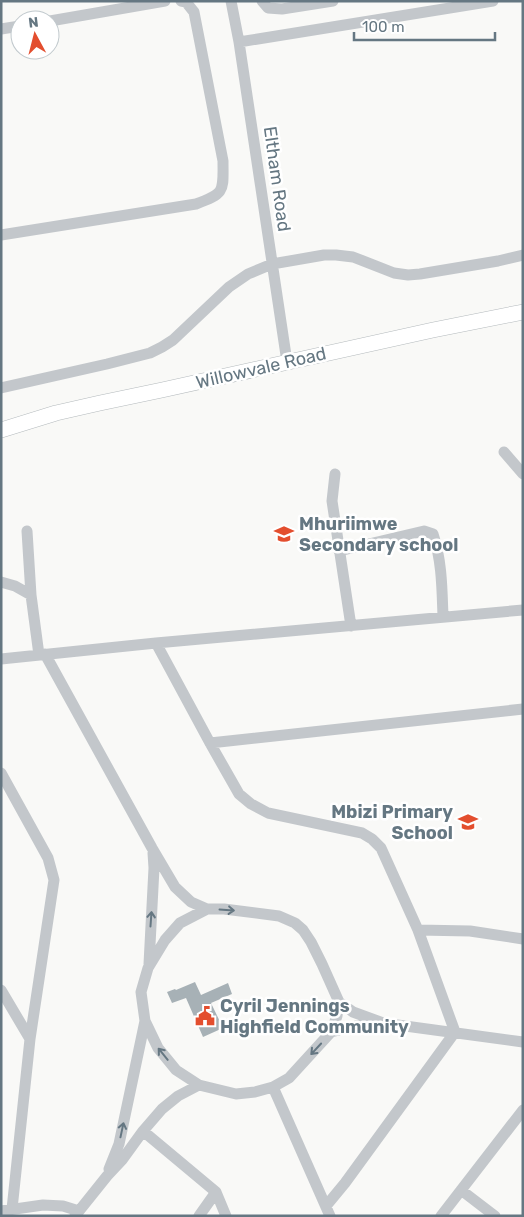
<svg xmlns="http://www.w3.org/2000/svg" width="524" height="1217" font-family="Rubik,sans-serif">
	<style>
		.building { fill: #a7b1b6 }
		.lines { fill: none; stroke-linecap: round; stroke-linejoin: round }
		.major-casing { stroke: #b4babd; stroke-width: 16 }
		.minor { stroke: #c3c7cb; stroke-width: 11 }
		.major { stroke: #fff; stroke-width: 15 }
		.oneway { stroke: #657782 }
		.labels { text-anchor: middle; stroke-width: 5; stroke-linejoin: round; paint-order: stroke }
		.street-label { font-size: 18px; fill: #657782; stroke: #fff }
		.poi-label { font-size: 18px; font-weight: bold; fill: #657782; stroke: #fff; text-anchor: start }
	</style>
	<rect width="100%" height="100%" fill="#f9f9f7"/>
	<!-- building -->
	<path class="building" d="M195 982 201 995 228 983 232 994 211 1003 223 1028 203 1037 186 998 172 1003 167 992 175 989 176 990Z"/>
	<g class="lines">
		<defs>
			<path id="major" d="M1 430 56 413 100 403 162 390 433 330 523 312"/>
		</defs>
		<!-- major casing -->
		<use href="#major" class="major-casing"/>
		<!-- minor -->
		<path class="minor" d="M231 1 239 42 287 362
			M262 1 268 8 282 9 333 1
			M50 21 165 1
			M1 29 20 26
			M239 42 493 1
			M1 235 196 204C226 193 223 191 223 161L194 12 186 2 181 1
			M1 388 107 364 150 353 162 347 173 340 229 287 248 274 272 264 324 255H336L353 257 394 273 408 275 420 274 498 261 523 255
			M504 452 523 474
			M335 474 332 501 351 626
			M27 531 31 595 39 655
			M339 551 424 531 433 534C442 561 442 589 443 617
			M1 582 15 586 31 595
			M156 643 210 743 239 794 251 804 268 813 362 833 372 839 381 848 418 930 455 1032 345 1183 326 1206
			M45 654 152 848 175 887 191 902 207 909
			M1 659 156 643 523 610
			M210 743 523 709
			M1 773 48 858 54 880 30 1039 12 1209
			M418 930 470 931 523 939
			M149 964 154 868 153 853
			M1 990 30 1039
			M339 1002 353 1012 383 1023 523 1042
			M331 1032 356 1026 381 1023
			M273 1087 330 1216
			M143 1131 216 1192 226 1216
			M109 1169 119 1144 145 1021
			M461 1190 495 1216
			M1 1211 43 1205 63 1206 79 1211
			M75 1216 107 1176 122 1160 143 1131 162 1109 178 1096 199 1085 236 1094 255 1092 273 1087 289 1078 331 1032 337 1016 339 1002 322 964 311 942 303 930 295 923 279 916 224 909H207L180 923 165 940 148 968 141 992 145 1021 158 1048 176 1070 199 1085
			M199 1216 216 1192
			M441 1216 523 1110"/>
		<!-- major -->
		<use href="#major" class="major"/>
	</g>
	<!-- one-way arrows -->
	<defs><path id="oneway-shaft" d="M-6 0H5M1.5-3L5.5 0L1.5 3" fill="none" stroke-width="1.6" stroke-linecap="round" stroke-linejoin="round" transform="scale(1.25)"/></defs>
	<g class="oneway">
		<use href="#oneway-shaft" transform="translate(227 910) rotate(4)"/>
		<use href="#oneway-shaft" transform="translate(151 919) rotate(-86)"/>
		<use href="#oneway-shaft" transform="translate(316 1049) rotate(133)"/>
		<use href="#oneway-shaft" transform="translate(163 1054) rotate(-129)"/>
		<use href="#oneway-shaft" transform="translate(122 1130) rotate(-78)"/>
	</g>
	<!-- icons -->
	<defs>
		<symbol id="school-bare" viewBox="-9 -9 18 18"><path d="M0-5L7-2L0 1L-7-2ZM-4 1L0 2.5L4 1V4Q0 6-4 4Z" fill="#e34e2e" stroke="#fff" stroke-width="2.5" paint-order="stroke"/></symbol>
		<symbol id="civic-bare" viewBox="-9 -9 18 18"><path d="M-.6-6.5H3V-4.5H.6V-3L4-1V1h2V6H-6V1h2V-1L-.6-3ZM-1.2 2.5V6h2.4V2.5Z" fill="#e34e2e" stroke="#fff" stroke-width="2.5" paint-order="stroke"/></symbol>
	</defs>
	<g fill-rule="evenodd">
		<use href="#school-bare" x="270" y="520" width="28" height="28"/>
		<use href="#school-bare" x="454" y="808" width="28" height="28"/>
		<use href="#civic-bare" x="191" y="1002" width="28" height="28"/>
	</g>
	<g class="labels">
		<!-- street labels -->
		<g class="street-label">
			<text transform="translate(277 179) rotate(82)" y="6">Eltham Road</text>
			<text transform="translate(261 368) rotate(-13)" y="6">Willowvale Road</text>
		</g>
		<!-- poi labels -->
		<g class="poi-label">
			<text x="299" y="530">Mhuriimwe<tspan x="299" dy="21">Secondary school</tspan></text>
			<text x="453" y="818" text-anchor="end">Mbizi Primary<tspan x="453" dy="21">School</tspan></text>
			<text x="220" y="1012">Cyril Jennings<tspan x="220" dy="21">Highfield Community</tspan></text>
		</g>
	</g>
	<!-- border -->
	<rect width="524" height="1217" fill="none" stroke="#657782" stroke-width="5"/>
	<!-- north arrow -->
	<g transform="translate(35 35) rotate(353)"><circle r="24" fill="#ffffff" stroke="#c1c9cd"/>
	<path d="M0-4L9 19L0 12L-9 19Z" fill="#e34e2e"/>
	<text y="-8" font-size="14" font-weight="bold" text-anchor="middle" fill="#657782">N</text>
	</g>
	<!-- scale -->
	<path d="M354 32v8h141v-8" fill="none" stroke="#657782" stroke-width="2.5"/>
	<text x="362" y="32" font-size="15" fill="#657782" stroke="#ffffff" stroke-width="4" paint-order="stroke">100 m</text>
</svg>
